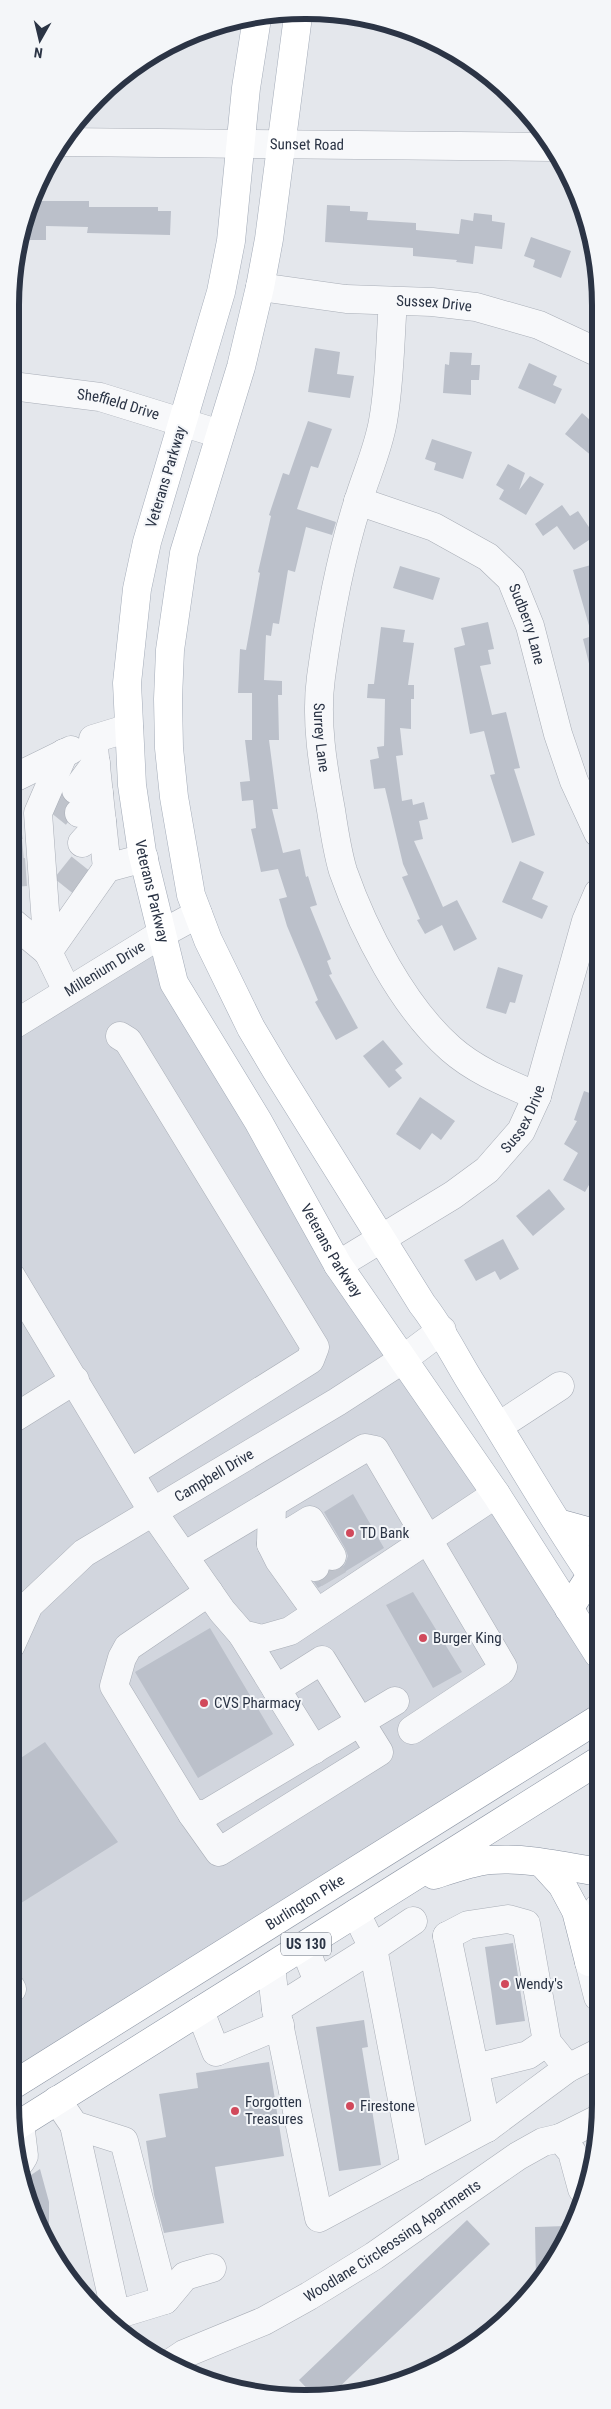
<svg xmlns="http://www.w3.org/2000/svg" width="611" height="2409" font-family="'Roboto Condensed',sans-serif">
	<style>
		.built { fill: #d2d6de }
		.building { fill: #bbc0ca }
		.lines { fill: none; stroke-linecap: round; stroke-linejoin: round }
		.minor-tunnel { stroke: #bfc3cb; stroke-width: 28; stroke-dasharray: 28 14; stroke-linecap: butt }
		.minor-casing { stroke: #a9aeb7; stroke-width: 29 }
		.major-casing { stroke: #a3abb8; stroke-width: 29 }
		.highway-casing { stroke: #8b94a3; stroke-width: 29 }
		.minor { stroke: #f7f8fa; stroke-width: 28 }
		.major { stroke: #fff; stroke-width: 28 }
		.highway { stroke: #fff; stroke-width: 28 }
		.poi-dot { fill: #d1495b; stroke: #f4f6f9; stroke-width: 2 }
		.labels { text-anchor: middle; stroke-width: 4; stroke-linejoin: round; paint-order: stroke }
		.shield { fill: #f4f6f9; stroke: #676e7b; stroke-width: 1 }
		.shield-label { font-size: 14px; font-weight: bold; fill: #2b3445 }
		.street-label { font-size: 15px; fill: #2b3445; stroke: #f4f6f9 }
		.poi-label { font-size: 15px; fill: #2b3445; stroke: #f4f6f9; text-anchor: start }
		.rim { fill: none; stroke: #2b3445; stroke-width: 6 }
	</style>
	<rect width="100%" height="100%" fill="#e4e7ec"/>
	<!-- built -->
	<path class="built" d="M163 933 174 983 598 1654V1719L10 2087 12 1031Z"/>
	<!-- building -->
	<path class="building" d="M35 201H89V207H158V211H171L170 235 87 233 88 227 46 226V240H22Z
		M327 205 350 206V211L368 212 367 220 416 223V230L459 234 461 219 473 221 474 213 492 215V221L505 223 502 249 475 246 473 264 456 262 457 260 413 256V248L325 242Z
		M531 237 571 251 561 278 533 267 535 260 524 256Z
		M315 348 340 352 337 374 354 376 350 398 308 392Z
		M450 352 472 353 471 365H480L479 380H471V395L443 393 445 364 449 365Z
		M529 363 557 376 553 385 562 389 555 404 518 388Z
		M582 413 598 427V461L565 434Z
		M308 421 332 429 318 468 311 466 297 509 336 522 332 535 306 527 295 572 288 570 279 624 273 623 271 636 266 635 264 680 282 681V695H278L279 740H269L278 809H272L283 853 300 849 306 877 308 876 317 905 310 907 331 959 327 961 332 974 329 975 358 1028 336 1040 315 1002 318 1000 287 926 279 899 287 897 278 869 261 872 251 829 256 828 253 800 242 801 240 782 250 781 245 740H252V693H238L240 649 246 650 260 573 258 572 271 516 269 515 283 473 289 475Z
		M432 439 472 452 463 479 434 470 436 463 425 459Z
		M508 464 525 473 519 490 530 476 544 484 526 515 499 499 504 490 496 485Z
		M562 505 570 516 578 511 595 536 574 550 557 526 543 536 535 524Z
		M598 563V679L593 680 583 639 592 636 573 570Z
		M400 566 440 578 433 600 393 588Z
		M488 622 494 649 488 650 491 664 480 666 492 715 506 712 520 768 514 769 535 835 512 843 490 775 495 774 484 731 470 734 454 648 465 645 461 628Z
		M381 627 405 630 403 642 414 643 408 685H414V699H411V729L400 728 403 755 396 756 402 801 412 799 413 805 424 802 428 819 419 821 423 839 414 841 443 907 457 900 477 939 454 951 442 925 425 934 417 920 420 919 402 877 408 875 403 864 385 788 374 789 370 760 379 758 377 747 384 746 385 699 367 698 368 684H374Z
		M520 861 544 872 532 899 548 906 542 919 502 902Z
		M498 967 523 975 515 1003 510 1002 506 1014 486 1008Z
		M383 1040 403 1064 395 1070 402 1078 389 1088 363 1056Z
		M584 1091 598 1096V1169L585 1192 563 1180 578 1153 564 1144 577 1121 574 1120Z
		M420 1097 455 1121 441 1140 432 1133 420 1150 396 1134Z
		M549 1189 565 1209 533 1236 516 1216Z
		M503 1239 519 1269 500 1280 495 1271 476 1281 464 1260Z
		M353 1494 384 1548 318 1588 314 1582 324 1580 330 1571 341 1569 345 1564 348 1556 345 1548 324 1512Z
		M413 1592 462 1672 433 1688 386 1605Z
		M210 1628 273 1734 198 1778 135 1672Z
		M45 1742 118 1842 10 1910V1765Z
		M513 1943 525 2021 496 2025 485 1947Z
		M364 2020 368 2047 362 2048 381 2165 339 2171 316 2027Z
		M269 2062 284 2156 215 2167 224 2223 164 2233 154 2195 146 2141 166 2137 159 2094 198 2088 196 2073Z
		M40 2169 49 2202V2244L32 2216 25 2179Z
		M467 2220 490 2244 334 2392 313 2395 299 2380Z
		M566 2226V2237L562 2251 536 2280 535 2227Z"/>
	<g class="lines">
		<!-- minor-tunnel -->
		<path class="minor-tunnel" d="M55 816 76 790
			M12 826 21 825
			M12 851 23 850
			M12 873 26 872
			M65 887 85 862
			M324 1562 334 1579"/>
		<defs>
			<g id="minor">
				<path id="s1" d="M63 142 551 147"/>
				<path id="s2" d="M260 287 346 299 432 302 476 307 539 325 599 353"/>
				<path id="s3" d="M393 301C390 341 390 382 383 421 378 450 366 475 358 502 340 559 329 618 321 677 315 721 323 767 331 810 334 830 337 851 343 871 364 931 403 1007 451 1049 476 1071 507 1083 537 1096"/>
				<path id="s4" d="M12 386 100 397 220 434"/>
				<path id="s5" d="M358 501 434 527 488 557 511 579 530 626 558 734 574 781 598 833"/>
				<path d="M12 779 71 750"/>
				<path d="M76 790 96 763"/>
				<path d="M79 813 99 793"/>
				<path d="M82 843 102 821"/>
				<path d="M107 868 93 739 129 728"/>
				<path d="M12 922 48 952"/>
				<path d="M48 952 38 813 64 753"/>
				<path d="M67 991 48 952 107 868 144 858"/>
				<path id="s6" d="M12 1026 163 933 198 914"/>
				<path d="M120 1036 128 1041 315 1347 310 1360 130 1473"/>
				<path id="s7" d="M338 1265 453 1195 487 1170 521 1131 537 1096 586 921 598 893"/>
				<path d="M11 1276 153 1512 222 1611 242 1634 262 1639 290 1631 496 1494"/>
				<path d="M11 1420 75 1380"/>
				<path d="M499 1426 560 1386"/>
				<path d="M272 1504 271 1544 279 1560 312 1606 321 1610"/>
				<path d="M292 1531 315 1567"/>
				<path d="M271 1544 310 1520 332 1556"/>
				<path d="M184 1556 365 1448 375 1450 503 1667 501 1671 412 1730"/>
				<path d="M209 1592 128 1647 122 1658 114 1686 192 1814H206L395 1701"/>
				<path d="M242 1634 314 1750"/>
				<path id="s8" d="M11 1645 29 1605 84 1553 337 1402 402 1360 442 1330"/>
				<path d="M192 1814 219 1852 379 1752 322 1660 276 1689"/>
				<path d="M413 1921 373 1948 415 2167"/>
				<path d="M447 1936 468 1925 508 1919 526 1924 547 2042 568 2068"/>
				<path d="M447 1936 487 2128"/>
				<path d="M304 1946 318 1982"/>
				<path d="M271 1967 276 2009 319 2218 487 2128 568 2068 598 2053"/>
				<path d="M10 1986 12 1989"/>
				<path d="M598 1997 589 1962 596 1911 598 1908"/>
				<path d="M276 2009 373 1948 356 1913"/>
				<path d="M200 2011 216 2052 280 2025"/>
				<path d="M475 2068 528 2055 547 2042"/>
				<path d="M57 2100 74 2125 116 2315 165 2300 185 2276 212 2268"/>
				<path d="M20 2123 24 2156 21 2161"/>
				<path d="M74 2125 124 2141 165 2300"/>
				<path d="M560 2138 598 2119"/>
				<path id="s9" d="M169 2364 184 2354 264 2321 309 2296 374 2256 518 2156 543 2142 560 2138 572 2152 582 2189"/>
			</g>
			<g id="major">
				<path d="M298 16 269 239 260 287 241 367 184 553 170 650 168 699 169 748 174 797 191 895 208 940 251 1028 276 1070 422 1304C441 1328 454 1355 470 1381 513 1449 553 1520 598 1585"/>
				<path id="s10" d="M257 18 246 88 231 241 221 292 147 542 137 589 127 683 132 785 142 852 174 983 258 1121 338 1265 496 1494 598 1654"/>
			</g>
			<g id="highway">
				<path d="M558 1523 598 1534"/>
				<path d="M569 1609 591 1575 598 1569"/>
				<path d="M542 1863 562 1885 576 1911 589 1962"/>
				<path d="M434 1875C452 1869 471 1862 490 1860 526 1857 563 1866 598 1872"/>
				<path id="s11" d="M10 2087 598 1719"/>
				<path d="M15 2127 598 1761"/>
			</g>
		</defs>
		<!-- minor casing -->
		<use href="#minor" class="minor-casing"/>
		<!-- major casing -->
		<use href="#major" class="major-casing"/>
		<!-- highway casing -->
		<use href="#highway" class="highway-casing"/>
		<!-- minor -->
		<use href="#minor" class="minor"/>
		<!-- major -->
		<use href="#major" class="major"/>
		<!-- highway -->
		<use href="#highway" class="highway"/>
	</g>
	<!-- markers -->
	<g class="poi-dot">
		<circle cx="350" cy="1533" r="5"/>
		<circle cx="423" cy="1638" r="5"/>
		<circle cx="204" cy="1703" r="5"/>
		<circle cx="505" cy="1984" r="5"/>
		<circle cx="350" cy="2106" r="5"/>
		<circle cx="235" cy="2111" r="5"/>
	</g>
	<g class="labels">
		<!-- shield labels -->
		<rect class="shield" x="281" y="1932.5" width="50" height="23" rx="4"/>
		<g class="shield-label">
			<text x="306" y="1949">US 130</text>
		</g>
		<!-- street labels -->
		<g class="street-label">
			<text dy="5" stroke="none"><textPath href="#s1" startOffset="244">Sunset Road</textPath></text>
			<text dy="5" stroke="none"><textPath href="#s2" startOffset="175">Sussex Drive</textPath></text>
			<text dy="5" stroke="none"><textPath href="#s4" startOffset="108">Sheffield Drive</textPath></text>
			<text transform="translate(166 477) rotate(-73)" y="5">Veterans Parkway</text>
			<text dy="5" stroke="none"><textPath href="#s5" startOffset="222">Sudberry Lane</textPath></text>
			<text dy="5" stroke="none"><textPath href="#s3" startOffset="445">Surrey Lane</textPath></text>
			<text dy="5" stroke="none"><textPath href="#s10" startOffset="890">Veterans Parkway</textPath></text>
			<text dy="5" stroke="none"><textPath href="#s6" startOffset="109">Millenium Drive</textPath></text>
			<text dy="5" stroke="none"><textPath href="#s7" startOffset="240">Sussex Drive</textPath></text>
			<text dy="5" stroke="none"><textPath href="#s10" startOffset="1295">Veterans Parkway</textPath></text>
			<text dy="5" stroke="none"><textPath href="#s8" startOffset="271">Campbell Drive</textPath></text>
			<text dy="5" stroke="none"><textPath href="#s11" startOffset="348">Burlington Pike</textPath></text>
			<text dy="5" stroke="none"><textPath href="#s9" startOffset="256">Woodlane Circleossing Apartments</textPath></text>
		</g>
		<!-- poi labels -->
		<g class="poi-label">
			<text x="360" y="1538">TD Bank</text>
			<text x="433" y="1643">Burger King</text>
			<text x="214" y="1708">CVS Pharmacy</text>
			<text x="515" y="1989">Wendy's</text>
			<text x="245" y="2107">Forgotten<tspan x="245" dy="17">Treasures</tspan></text>
			<text x="360" y="2111">Firestone</text>
		</g>
	</g>
	<!-- crop -->
	<path d="M0 0H611V2409H0ZM305 19H306A286 286 0 0 1 592 305V2104A286 286 0 0 1 306 2390H305A286 286 0 0 1 19 2104V305A286 286 0 0 1 305 19Z" fill="#f4f6f9" fill-rule="evenodd"/>
	<path class="rim" d="M305 19H306A286 286 0 0 1 592 305V2104A286 286 0 0 1 306 2390H305A286 286 0 0 1 19 2104V305A286 286 0 0 1 305 19Z"/>
	<!-- north arrow -->
	<g transform="translate(40 40) rotate(188)" stroke="#f4f6f9" stroke-width="4" paint-order="stroke">
	<path d="M0-4L9 19L0 12L-9 19Z" fill="#2b3445"/>
	<text y="-8" font-size="14" font-weight="bold" text-anchor="middle" fill="#2b3445">N</text>
	</g>
</svg>
